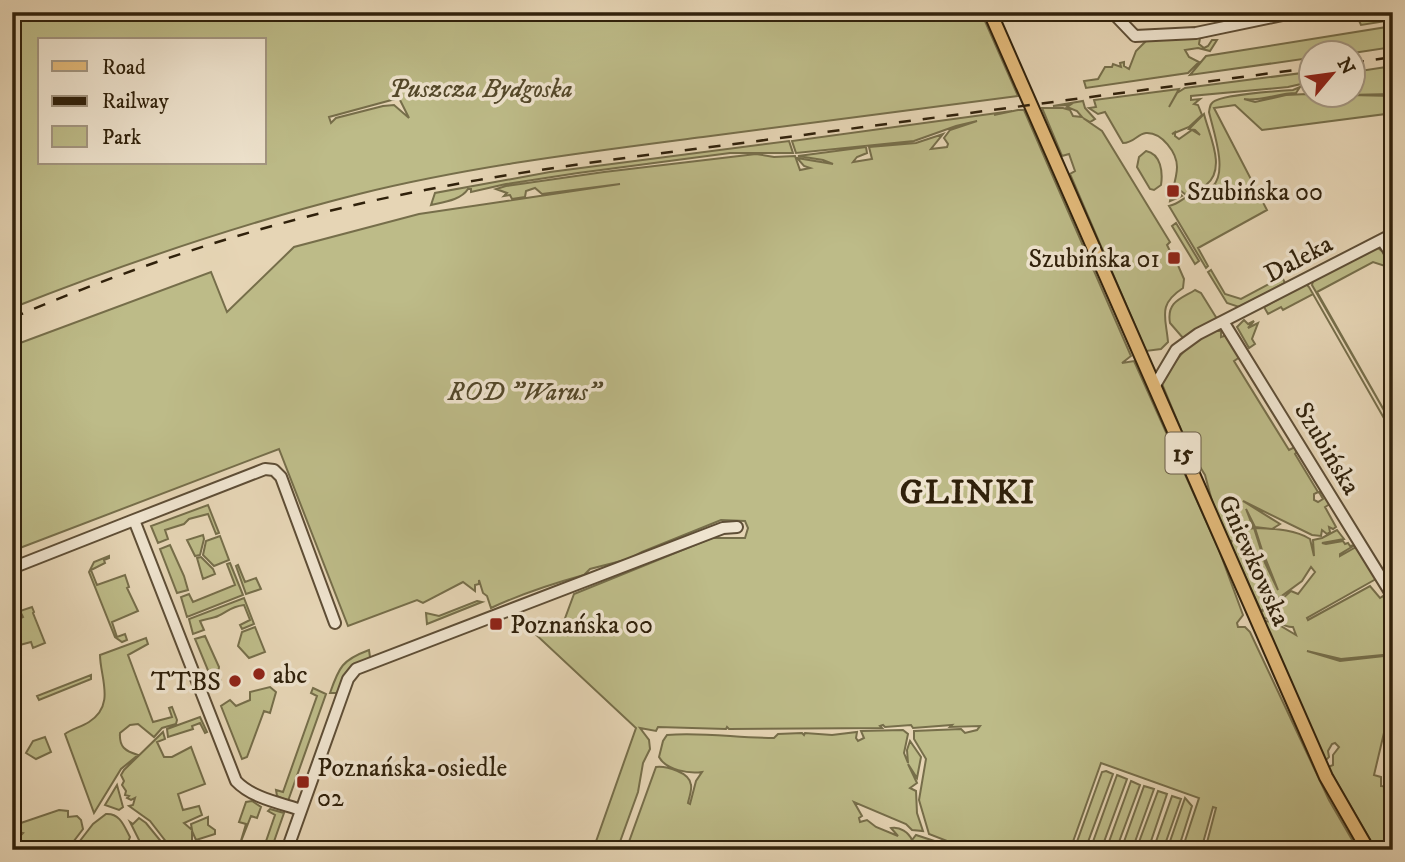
<svg xmlns="http://www.w3.org/2000/svg" width="1405" height="862" font-family="'IM FELL DW Pica',serif">
	<style>
		.green { fill: #bdbb88; stroke: #766e4a; stroke-width: 2; fill-rule: evenodd }
		.lines { fill: none; stroke-linecap: round; stroke-linejoin: round }
		.minor-casing { stroke: #5e4e36; stroke-width: 14 }
		.major-casing { stroke: #30210b; stroke-width: 16 }
		.minor { stroke: #efe4cf; stroke-width: 10 }
		.major { stroke: #e3ba7a; stroke-width: 12 }
		.rail { stroke: #30210b; stroke-width: 2.5; stroke-dasharray: 12 12; stroke-linecap: butt }
		.poi-dot { fill: #8f2418; stroke: #efe4cf; stroke-width: 2.5 }
		.labels { text-anchor: middle; stroke-width: 7; stroke-linejoin: round; paint-order: stroke }
		.shield { fill: #efe4cf; stroke: #695c46; stroke-width: 2 }
		.shield-label { font-size: 24px; font-weight: bold; fill: #30210b }
		.park-label { font-size: 26px; font-style: italic; fill: #53482a; stroke: #efe4cf }
		.poi-label { font-size: 26px; fill: #30210b; stroke: #efe4cf; text-anchor: start }
		.street-label { font-size: 26px; fill: #30210b; stroke: #efe4cf }
		.district-label { font-size: 33px; font-weight: bold; letter-spacing: 2px; fill: #30210b; stroke: #efe4cf }
	</style>
	<rect width="100%" height="100%" fill="#e6d5b5"/>
	<filter id="stains"><feTurbulence type="fractalNoise" baseFrequency=".00286" numOctaves="4"/><feColorMatrix values="0 0 0 0 .2 0 0 0 0 .09 0 0 0 0 .02 0 0 0 .5 -.17"/></filter>
	<radialGradient id="worn" r=".72"><stop offset=".6" stop-color="#630" stop-opacity="0"/><stop offset="1" stop-color="#630" stop-opacity=".3"/></radialGradient>
	<!-- green -->
	<path class="green" d="M12 12H981L1018 96C913 109 808 124 703 137 588 152 472 166 359 194 240 224 126 263 12 308ZM40 40H264V163H40ZM399 98 409 118 394 105 383 106 336 118 331 123 329 117Z
		M1355 12H1393V20L1361 25Z
		M1393 26V47L1353 53 1310 52V58L1190 75 1206 56Z
		M1212 35 1200 38 1199 44 1204 48 1208 46 1212 40H1217L1210 51 1198 48 1185 50 1189 57 1199 62 1188 73 1086 88 1084 81 1098 79 1105 67H1112L1113 64 1121 67 1120 63 1124 62V66L1129 69 1136 51 1146 41Z
		M1393 66V94L1347 95 1352 94 1353 72Z
		M1310 72V75L1305 77 1301 84 1288 87 1191 96V100L1200 99 1194 104 1198 105 1202 115 1189 127 1172 134 1175 132V136L1179 139 1192 130 1200 135 1195 130 1189 129 1204 114C1209 135 1227 169 1206 185 1200 190 1192 190 1185 194L1181 191 1179 193 1182 196 1170 201C1172 190 1177 178 1177 167 1177 153 1162 132 1146 133 1137 134 1134 143 1123 143L1105 112 1098 114 1089 108 1096 107 1094 100 1179 89 1169 107 1177 93 1185 88Z
		M1300 87 1296 93C1278 93 1260 102 1244 99L1255 102 1286 95 1307 94 1393 96V113L1262 130 1235 105 1214 108 1267 210 1198 248 1208 266 1206 268 1169 206C1178 204 1181 200 1188 196 1196 192 1206 193 1213 186 1228 171 1213 130 1209 112 1210 108 1209 105 1213 102 1221 95 1277 91 1293 90Z
		M1083 101 1085 108 1095 119 1090 122 1083 118 1102 131 1170 242 1167 245 1171 253 1169 255 1174 263H1177L1184 279 1183 288C1157 305 1166 317 1168 342L1161 349 1146 351 1070 174 1075 171 1069 154 1062 156 1042 108H1063L1070 110 1073 116 1082 117 1077 111 1067 107 1070 105 1053 106Z
		M1018 110H1024L1131 356 1122 363 1134 361 1219 550 1243 615 1237 623 1238 627H1245L1250 632 1329 800 1358 850H1205L1216 808 1213 807 1201 850H1182L1199 798 1101 763 1070 850H970L929 834 919 800 926 759 914 739V731L961 729 965 733 977 730 980 726 950 727 952 725 913 728 911 725 885 727 883 725 880 726 882 728 729 729 727 727 726 729 658 727 656 731 640 728 649 740 650 749 643 763 638 792 617 850H593L636 728 532 631 564 621 574 594 712 538H745L748 528 745 521 721 520 642 552 629 559 590 569 584 575C551 584 521 594 491 608L487 596 483 593 479 580V584L475 585V591L463 582 423 603 417 600 348 626 279 449 12 551V346L211 272 227 312 294 247 419 214 620 184 542 194 535 188 526 191 525 197 512 199 510 195 504 196 507 193 496 189 506 186 604 172 756 154 774 157 795 156 800 170 810 168 804 166 797 158 833 164 823 160 798 156 866 147 867 153 857 157 853 162 872 159 869 147 916 143 943 134 931 149 947 147 948 144 944 138 950 130 977 121 956 126 914 141 796 153 792 141 1012 111 994 115Z
		M789 141 793 153H730L578 173 506 184 471 192V189H468C461 200 444 202 431 205L435 193 550 172Z
		M1146 151C1161 154 1163 172 1161 185L1154 190 1150 189 1137 167 1139 157Z
		M1176 223 1199 261 1195 264 1172 226Z
		M1377 247 1383 252 1388 267 1373 262 1317 292 1393 426 1312 285 1313 281Z
		M1211 270 1225 294 1241 299 1282 277 1285 283 1239 307 1227 303 1208 272Z
		M1306 284 1309 287 1393 434 1313 294 1283 310 1281 307 1268 314 1264 307Z
		M1195 290 1201 293 1219 322 1183 338 1170 323C1166 301 1183 298 1195 290Z
		M1244 320 1248 324 1254 321 1248 328 1258 323 1252 339 1255 344 1249 348 1237 327Z
		M1214 331H1221V337L1227 335 1240 357 1234 361 1289 450 1295 447 1298 451 1295 454 1318 492 1314 494V500L1318 502 1323 499 1319 492H1322L1330 504 1325 507 1336 527 1333 529 1329 527 1330 532 1327 534 1322 530 1321 536 1312 535 1243 501 1280 524 1272 529 1255 527 1246 509 1253 527 1249 529 1254 528 1265 563 1278 590 1262 550 1255 528C1274 529 1294 529 1310 539L1314 556 1313 540 1322 538 1337 530 1344 539 1322 543 1326 544 1343 541 1345 544 1348 543 1350 546 1355 545 1340 554V556L1356 547 1376 579 1307 618 1308 620 1370 586 1380 598 1383 596 1393 617V654L1341 659 1307 651 1340 661 1393 655V717L1388 716 1374 775 1381 777V786L1393 787V850H1376L1328 767 1333 765V755L1339 747 1335 743 1332 744 1328 751 1329 757 1325 761 1264 621 1274 622 1296 635 1293 627C1284 628 1274 619 1264 618L1261 612 1282 599 1291 591 1298 594 1315 572 1311 567 1302 581 1261 611 1230 543 1232 541 1228 540 1212 501 1205 475 1189 449 1162 384C1180 353 1181 350 1214 331Z
		M208 505 219 533 216 534 208 514 189 519 184 524 165 530 168 539 158 543 151 526Z
		M203 535 204 539 200 555 195 556 187 540Z
		M220 536 229 560 214 566 203 555 206 541Z
		M170 545 184 576 188 590 177 593 160 549Z
		M109 556V558L104 560 105 563 91 570 97 585 125 575 129 587 127 588 138 611 112 622 117 637 125 634 127 640 122 642 115 637 89 572 94 562Z
		M201 557 213 569 215 574 203 579 197 558Z
		M230 563 243 595 187 617 181 597 189 594 193 602 235 585 227 564Z
		M238 565 245 582 256 578 261 589 246 594 236 566Z
		M244 598 254 624 242 629 240 625 250 620 244 605C229 607 228 612 218 616 214 618 206 619 200 621L204 630 193 634 189 619Z
		M477 601 482 602 427 624 426 613 439 616Z
		M32 607 34 612 33 613 45 643 33 648 31 642 16 646 12 636V622L23 617 20 611Z
		M255 627 265 652 249 658 238 646 242 632Z
		M205 636 219 667 218 674 221 682 214 685 195 639Z
		M146 638 148 644 128 655 153 722 172 717 169 708 172 707 177 720 176 724 162 728 154 737 138 724 130 725 120 733C119 747 125 751 138 755L121 769 94 813 65 734C72 729 81 727 89 722 116 705 100 677 100 655Z
		M369 650 370 657 338 693H330C339 667 342 660 369 650Z
		M91 675V679L39 700 37 696Z
		M270 687 276 692 270 713 264 711 247 757 242 759 221 706 230 700 236 706 250 700V692Z
		M313 688 326 694 288 801 277 796 276 790 283 792 317 696 311 693Z
		M200 717 207 732 205 733 200 723 192 726 193 729 168 737 167 729Z
		M903 730 908 734 904 753 908 763 907 750 910 741 921 757 917 778 908 764 917 783 910 788 916 791 917 813 923 831 912 830 906 824 854 802 862 816 859 818 860 822 867 820 876 827 898 836 891 828C900 826 909 833 912 840L916 835 962 850H626L656 767C666 766 690 772 691 785 692 790 689 798 688 803L690 804 696 781 702 772C689 774 666 770 659 757L663 741 667 735C703 732 737 738 774 738L778 734 802 733 804 735 805 733 832 735 857 732 856 738 858 741 864 738 861 731Z
		M163 732 165 739 157 742 164 757H172L191 747 205 784 178 794 183 810 199 806 202 815 184 823 192 830 191 824 208 817V825L215 830V834L196 840 192 831V843L177 849 171 848 150 821 129 806 133 805 135 798 131 800 127 798 129 796 125 795 126 791 122 785 124 781 121 775 124 770Z
		M45 737 51 752 36 759 26 753 33 741Z
		M1106 771 1113 774 1085 850H1074L1102 772Z
		M1117 775 1127 779 1101 850H1090Z
		M1131 781 1140 785 1116 850H1106Z
		M117 785 123 807 119 810 105 805Z
		M1144 786 1154 789 1132 850H1121Z
		M1158 791 1167 794 1148 850H1136Z
		M1172 796 1181 799 1163 850H1153Z
		M1185 798 1192 806 1178 850H1167Z
		M252 801 261 807 257 818 251 816 240 844 246 824 239 822 246 802Z
		M270 809 284 813 271 850H263L275 815 268 811Z
		M59 810 68 811V817L77 816 81 820 83 829 67 850H32L24 846 17 847 13 843 23 833 19 832 13 837 12 826Z
		M106 814C120 813 124 826 130 837L127 845 134 850H73L93 824Z
		M139 818 146 823 168 850H144L130 822 133 824Z"/>
	<g class="lines">
		<defs>
			<path id="minor" d="M1112 12 1135 36 1196 33 1297 12
				M1382 240 1393 257
				M1224 323 1393 597
				M1154 387 1176 350 1198 334 1393 234
				M134 520 265 469 274 470 281 477 335 623
				M12 568 134 520 236 781C252 798 280 803 301 810
				M287 850 348 679 356 669 723 528 737 527"/>
			<path id="major" d="M990 12 1326 777 1368 850"/>
		</defs>
		<!-- minor casing -->
		<use href="#minor" class="minor-casing"/>
		<!-- major casing -->
		<use href="#major" class="major-casing"/>
		<!-- minor -->
		<use href="#minor" class="minor"/>
		<!-- major -->
		<use href="#major" class="major"/>
		<!-- rail -->
		<path class="rail" d="M1352 63 1393 57
			M12 318C145 261 284 217 425 190 545 166 667 153 788 137 962 114 1136 91 1310 68"/>
	</g>
	<!-- markers -->
	<g class="poi-dot">
		<rect x="1166" y="184" width="14" height="14" rx="3.5"/>
		<rect x="1167" y="251" width="14" height="14" rx="3.5"/>
		<rect x="489" y="617" width="14" height="14" rx="3.5"/>
		<circle cx="259" cy="674" r="7"/>
		<circle cx="235" cy="681" r="7"/>
		<rect x="296" y="775" width="14" height="14" rx="3.5"/>
	</g>
	<g class="labels">
		<!-- shield labels -->
		<rect class="shield" x="1165.5" y="432.5" width="35" height="41" rx="5"/>
		<g class="shield-label">
			<text x="1183" y="461">15</text>
		</g>
		<!-- park labels -->
		<g class="park-label">
			<text x="481" y="97">Puszcza Bydgoska</text>
			<text x="524" y="400">ROD "Warus"</text>
		</g>
		<!-- poi labels -->
		<g class="poi-label">
			<text x="1187" y="200">Szubińska 00</text>
			<text x="1160" y="267" text-anchor="end">Szubińska 01</text>
			<text x="510" y="633">Poznańska 00</text>
			<text x="273" y="683">abc</text>
			<text x="221" y="690" text-anchor="end">TTBS</text>
			<text x="317" y="776">Poznańska-osiedle<tspan x="317" dy="30">02</tspan></text>
		</g>
		<!-- street labels -->
		<g class="street-label">
			<text transform="translate(1298 258) rotate(-28)" y="9">Daleka</text>
			<text transform="translate(1328 448) rotate(59)" y="9">Szubińska</text>
			<text transform="translate(1255 560) rotate(66)" y="9">Gniewkowska</text>
		</g>
		<!-- district labels -->
		<g class="district-label">
			<text x="968" y="503">GLINKI</text>
		</g>
	</g>
	<!-- margin -->
	<rect width="1405" height="862" fill="none" stroke="#e6d5b5" stroke-width="42"/>
	<rect x="14" y="14" width="1377" height="834" fill="none" stroke="#30210b" stroke-width="3.5"/>
	<rect x="21" y="21" width="1363" height="820" fill="none" stroke="#30210b" stroke-width="2"/>
	<!-- legend -->
	<rect x="38" y="38" width="228" height="126" fill="#efe4cf" stroke="#a39681" stroke-width="2"/>
	<rect x="52" y="61" width="35" height="10" fill="#e3ba7a" stroke="#a39681" stroke-width="2"/>
	<text x="102" y="74" font-size="21" fill="#30210b">Road</text>
	<rect x="52" y="96" width="35" height="10" fill="#30210b" stroke="#a39681" stroke-width="2"/>
	<text x="102" y="108" font-size="21" fill="#30210b">Railway</text>
	<rect x="52" y="126" width="35" height="21" fill="#bdbb88" stroke="#a39681" stroke-width="2"/>
	<text x="102" y="144" font-size="21" fill="#30210b">Park</text>
	<!-- north arrow -->
	<g transform="translate(1332 74) rotate(61)"><circle r="33" fill="#efe4cf" stroke="#a39681" stroke-width="2"/>
	<path d="M0-5L12 26L0 18L-12 26Z" fill="#8f2418"/>
	<text y="-10" font-size="19" font-weight="bold" text-anchor="middle" fill="#30210b">N</text>
	</g>
	<rect width="100%" height="100%" filter="url(#stains)"/>
	<rect width="100%" height="100%" fill="url(#worn)"/>
</svg>
